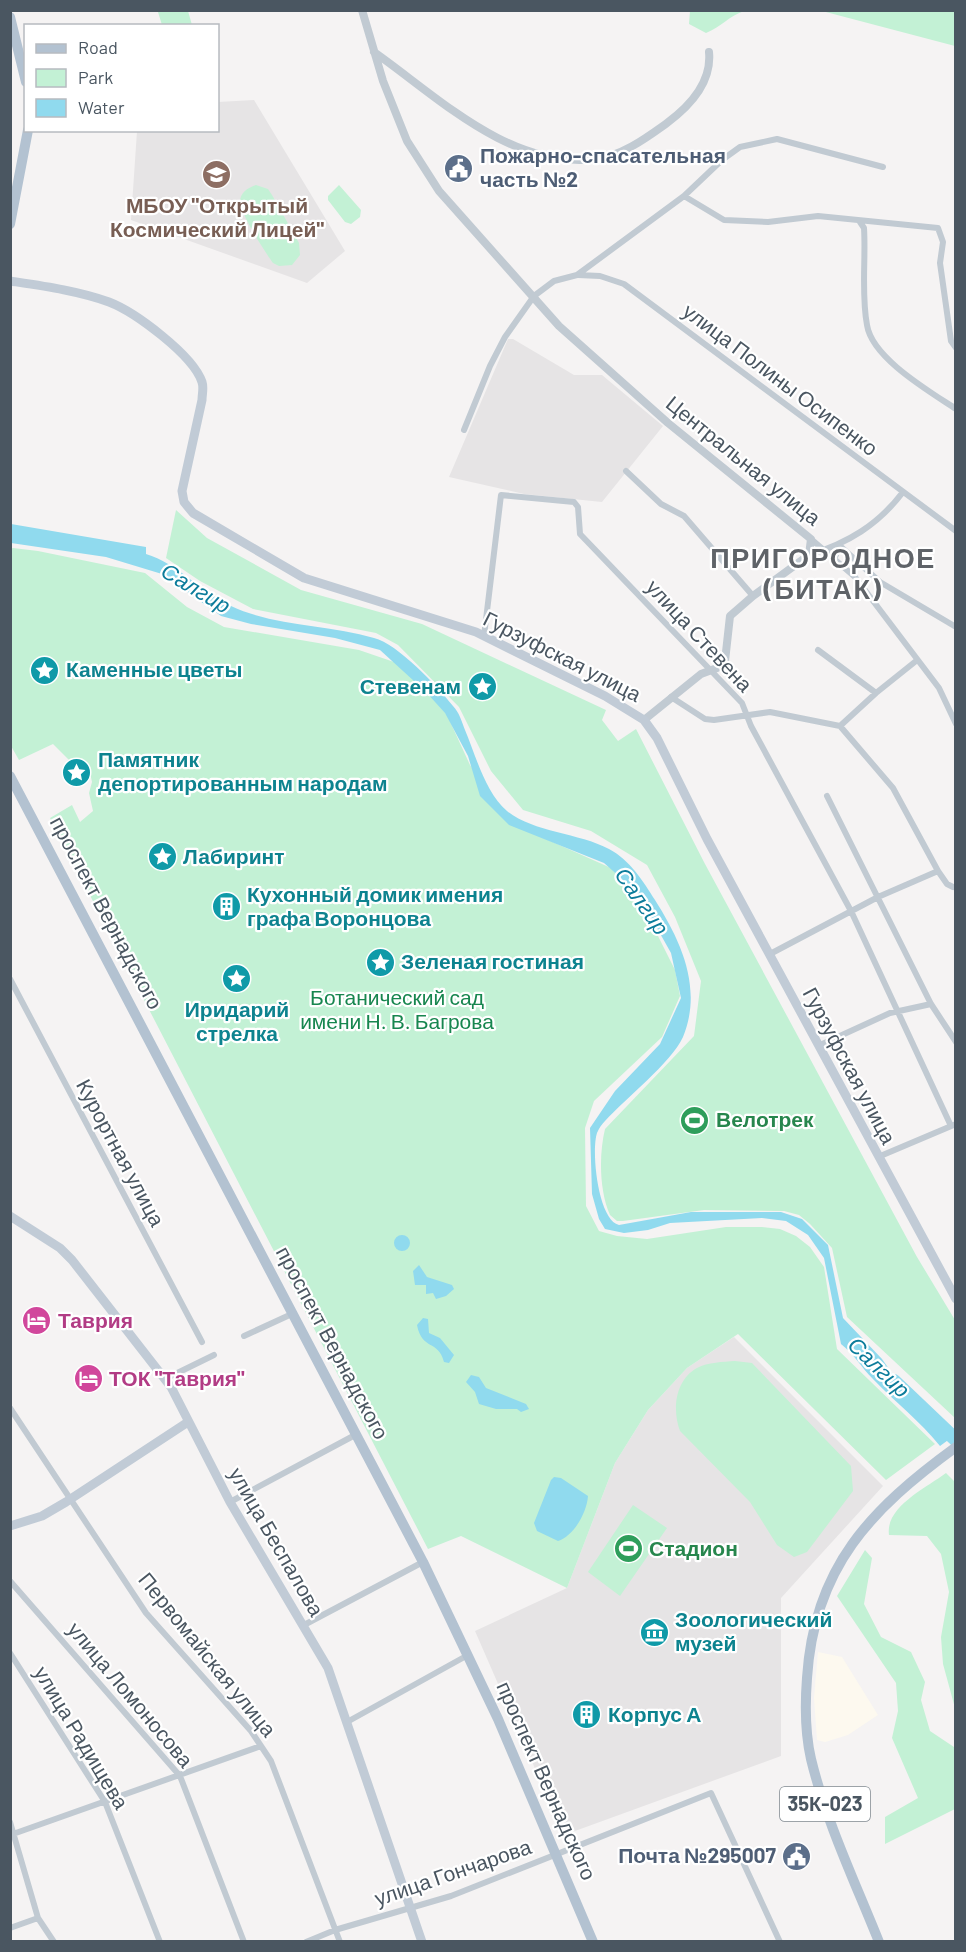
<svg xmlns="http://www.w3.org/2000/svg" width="966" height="1952" font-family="Barlow,sans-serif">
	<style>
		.commercial { fill: #fdf9ef }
		.education { fill: #e6e4e5 }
		.green { fill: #c3f1d5 }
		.water { fill: #90daee }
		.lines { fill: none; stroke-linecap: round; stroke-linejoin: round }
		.river { stroke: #90daee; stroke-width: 14 }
		.minor { stroke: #c1cad2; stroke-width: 6 }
		.tertiary { stroke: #c1cad2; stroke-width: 8 }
		.secondary { stroke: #c1cbd6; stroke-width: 9 }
		.primary { stroke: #b3c2d1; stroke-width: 10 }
		.labels { text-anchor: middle; stroke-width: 4.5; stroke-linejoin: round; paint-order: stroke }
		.shield { fill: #fff; stroke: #808990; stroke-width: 1.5 }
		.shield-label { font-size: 20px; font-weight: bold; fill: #4a5661 }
		.service-label { font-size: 21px; font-weight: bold; fill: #4e5e75; stroke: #fff; text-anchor: start }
		.education-label { font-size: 21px; font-weight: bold; fill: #785e54; stroke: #fff }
		.street-label { font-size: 21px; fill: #4a5661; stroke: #fff }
		.culture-label { font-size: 21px; font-weight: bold; fill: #0d838f; stroke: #fff; text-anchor: start }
		.park-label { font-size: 21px; fill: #17864f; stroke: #fff }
		.leisure-label { font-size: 21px; font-weight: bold; fill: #27864d; stroke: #fff; text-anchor: start }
		.hotel-label { font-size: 21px; font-weight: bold; fill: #b23c85; stroke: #fff; text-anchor: start }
		.water-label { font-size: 22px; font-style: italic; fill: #0c7c9b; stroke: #fff }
		.district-label { font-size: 27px; font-weight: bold; letter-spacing: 1.5px; fill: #5f6368; stroke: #fff }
	</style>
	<rect width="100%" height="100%" fill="#f5f3f3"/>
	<!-- commercial -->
	<path class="commercial" d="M818 1652 842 1657 878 1715 848 1735 825 1742 817 1740 814 1698Z"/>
	<!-- education -->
	<path class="education" d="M254 100 345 251 307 283 131 220 137 131 218 130V102Z
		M508 339H513L574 375H602L663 426 602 502 524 494 449 477Z
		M734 1337 883 1486 781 1598V1756L564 1835 475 1631 567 1588 615 1463 648 1410 687 1368Z"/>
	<!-- green -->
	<path class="green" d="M163 11H188L192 25H162L158 12Z
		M690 11V10L744 11C729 16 721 27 706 33L689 24Z
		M822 11H955V46Z
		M256 185 268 189 272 195 299 243 300 255 292 265 279 266 273 263C265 252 241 215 240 202 240 193 247 188 256 185Z
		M339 185 361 210 360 217 351 224 345 222 328 200V196Z
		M176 510 207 538 301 590 422 624 606 710 602 720 618 741 636 729 705 864 917 1257 955 1320V1418L847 1317 832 1248 810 1224 799 1215 784 1211 704 1210 623 1221H617L610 1215C599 1190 599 1154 605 1129L694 1036 701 981 675 917 647 865 591 831 523 810 491 771 459 707 398 645 376 633 253 609 200 581 166 558Z
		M13 548 38 551 145 573 187 607 224 627 359 650 394 662 427 690 447 715 470 765 510 823 611 868 639 898 675 970 680 996 662 1037 594 1101 585 1128 586 1206 599 1231 617 1236 647 1239 726 1227H762L780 1229 796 1236 810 1247 824 1267 837 1349 935 1444 886 1480 738 1334 687 1368 648 1410 615 1463 567 1588 461 1536 428 1549 50 818 72 805 80 822 93 811 89 793 92 782 90 773 82 764 69 760 53 744 19 760 11 746 10 549Z
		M735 1361 752 1363 851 1466 853 1491 807 1552 794 1557 777 1545 750 1502 680 1431C672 1410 675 1380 697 1368 708 1362 723 1362 735 1361Z
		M946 1473 956 1483 955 1708 943 1664 941 1637 949 1592 941 1554 927 1536 889 1535C885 1507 926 1488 946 1473Z
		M633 1505 667 1528 620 1596 588 1572Z
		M865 1550 872 1558 864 1604 881 1637 911 1652 925 1682 921 1700 930 1731 954 1747 955 1751V1809L885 1844V1817L918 1798 892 1738 898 1711 896 1683 837 1596Z"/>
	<!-- water -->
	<path class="water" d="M11 524 146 547V554C177 563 201 592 231 606 276 627 328 624 374 638 398 644 437 686 453 706 459 712 462 722 465 730 476 756 485 792 507 811 532 832 579 833 609 849 630 860 643 881 655 900 681 941 703 988 683 1037 671 1063 625 1099 605 1121 602 1124 599 1128 597 1133 591 1151 598 1220 619 1225L691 1212H781L802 1219 828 1245 843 1318 882 1359 921 1414 944 1430 955 1432V1435L940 1446C920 1421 895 1402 873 1379 861 1367 854 1354 841 1344L824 1258 808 1235 786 1221 762 1218 670 1223 648 1230 624 1233 605 1229 599 1219 592 1194 590 1128 615 1091 660 1044 681 998 671 953 644 905 621 878 604 863 509 825 480 796 468 756 445 713 426 692 380 650 335 638 251 624 221 616 162 574 106 557 11 543Z
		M394 1243a8 8 0 1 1 16 0a8 8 0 1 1-16 0Z
		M419 1265 427 1277 452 1285 454 1289 446 1296 436 1299 433 1293 426 1294V1285H415L413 1271Z
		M423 1318 428 1319 429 1333 440 1338 454 1355 449 1363 444 1362C438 1339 422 1351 417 1325Z
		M471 1375 479 1377 486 1388 526 1404 529 1409 521 1412 517 1409H496L479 1404 475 1392 466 1382Z
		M554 1477 561 1478 588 1496C587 1512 574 1536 558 1541L537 1531 534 1523 551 1480Z"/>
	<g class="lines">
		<!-- river -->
		<path class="river" d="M894 1381 956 1440"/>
		<!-- minor -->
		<path class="minor" d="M684 196 724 220 768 222 818 216 938 228 943 242 940 263 951 341 956 348
			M860 222 864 228C866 259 861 294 867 325 872 358 929 391 956 409
			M578 275 600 276 624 284 956 531
			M464 430 490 366 505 337 534 296 554 281 577 275 684 196 722 160 740 147 777 139 883 167
			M626 471 661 504 684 516 753 596
			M811 539 855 577 939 688 956 724
			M809 555C848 543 878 525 903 492
			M834 559 840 546 880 582 956 627
			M484 636 501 495 574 502 578 507 580 534 742 703 751 726 851 911 951 1126
			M818 650 876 693 916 661
			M671 697 705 719 714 720 770 712 840 726 893 788 938 871 947 884 953 887
			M840 726 876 693
			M827 796 931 1004 956 1042
			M770 954 878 897 938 871
			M10 979 202 1342
			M818 1046 890 1013 931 1004
			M878 1157 956 1124
			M244 1336 294 1313
			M165 1379 214 1355
			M10 1408 146 1613 251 1731 271 1761 340 1942
			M230 1502 357 1434
			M10 1581 180 1776 244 1942
			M304 1625 423 1562
			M10 1653 105 1802 160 1942
			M347 1722 468 1655
			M10 1822 38 1918 54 1942
			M13 1834 261 1746
			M10 1928 38 1918
			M306 1942 335 1930 451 1896 711 1793 780 1942"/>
		<!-- tertiary -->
		<path class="tertiary" d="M362 10 383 81 407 141 439 191 559 326 668 423 811 539 809 555 753 596 730 616 725 661 717 668 701 674 644 720
			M374 52C438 97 510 169 595 159 622 156 646 138 667 123 690 106 712 82 709 52"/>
		<!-- secondary -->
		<path class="secondary" d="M10 281C43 286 79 291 109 302 135 312 193 355 202 382 204 388 202 394 202 400L182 491 184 502 193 513 304 578 476 632 605 696 644 720 657 738 707 839 956 1299
			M10 1216 60 1248 72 1260 171 1387 230 1502 328 1668 422 1942
			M10 1526 42 1516 66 1502 188 1422"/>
		<!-- primary -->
		<path class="primary" d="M10 17 26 82
			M10 224 28 130
			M10 776 423 1562 498 1719 593 1942
			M879 1942C855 1882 826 1821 811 1759 805 1733 805 1704 807 1678 814 1567 871 1509 956 1447"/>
	</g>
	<!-- icons -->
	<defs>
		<symbol id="civic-disc" viewBox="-11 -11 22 22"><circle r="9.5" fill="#5c6f8a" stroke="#fff"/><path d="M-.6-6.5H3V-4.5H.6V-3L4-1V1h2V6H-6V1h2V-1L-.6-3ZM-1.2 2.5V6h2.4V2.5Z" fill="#fff"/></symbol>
		<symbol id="school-disc" viewBox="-11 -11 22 22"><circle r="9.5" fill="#8d6e63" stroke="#fff"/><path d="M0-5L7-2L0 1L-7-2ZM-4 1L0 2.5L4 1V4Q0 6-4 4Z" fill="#fff"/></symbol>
		<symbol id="sight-disc" viewBox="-11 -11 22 22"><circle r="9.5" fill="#0f9aa8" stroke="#fff"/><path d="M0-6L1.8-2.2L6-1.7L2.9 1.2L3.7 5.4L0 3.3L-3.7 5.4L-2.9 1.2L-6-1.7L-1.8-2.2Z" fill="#fff"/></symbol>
		<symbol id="building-disc" viewBox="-11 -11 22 22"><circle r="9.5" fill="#0f9aa8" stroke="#fff"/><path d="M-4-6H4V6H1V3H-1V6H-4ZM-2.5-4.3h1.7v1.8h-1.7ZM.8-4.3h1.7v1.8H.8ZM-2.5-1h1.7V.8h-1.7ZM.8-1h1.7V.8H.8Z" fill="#fff"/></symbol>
		<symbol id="stadium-disc" viewBox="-11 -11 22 22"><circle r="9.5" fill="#2e9e5b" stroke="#fff"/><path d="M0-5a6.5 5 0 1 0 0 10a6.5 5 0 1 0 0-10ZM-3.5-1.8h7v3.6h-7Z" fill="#fff"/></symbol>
		<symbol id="hotel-disc" viewBox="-11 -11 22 22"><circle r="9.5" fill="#d1479c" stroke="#fff"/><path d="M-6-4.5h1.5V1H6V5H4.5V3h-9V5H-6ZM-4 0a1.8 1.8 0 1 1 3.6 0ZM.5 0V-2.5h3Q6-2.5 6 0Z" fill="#fff"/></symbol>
		<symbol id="museum-disc" viewBox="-11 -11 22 22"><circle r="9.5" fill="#0f9aa8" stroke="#fff"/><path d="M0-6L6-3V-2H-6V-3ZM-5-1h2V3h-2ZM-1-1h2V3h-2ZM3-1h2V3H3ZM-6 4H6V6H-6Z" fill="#fff"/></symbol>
	</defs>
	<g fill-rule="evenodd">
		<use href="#civic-disc" x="442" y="152" width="33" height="33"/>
		<use href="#school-disc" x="200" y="158" width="33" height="33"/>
		<use href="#sight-disc" x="28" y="654" width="33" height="33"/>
		<use href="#sight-disc" x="466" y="670" width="33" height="33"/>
		<use href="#sight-disc" x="60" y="756" width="33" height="33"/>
		<use href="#sight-disc" x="146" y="840" width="33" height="33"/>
		<use href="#building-disc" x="210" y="890" width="33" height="33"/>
		<use href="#sight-disc" x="364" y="946" width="33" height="33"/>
		<use href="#sight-disc" x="220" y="962" width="33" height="33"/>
		<use href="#stadium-disc" x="678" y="1104" width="33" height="33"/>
		<use href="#hotel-disc" x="20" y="1304" width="33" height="33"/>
		<use href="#hotel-disc" x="72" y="1362" width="33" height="33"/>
		<use href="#stadium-disc" x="612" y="1532" width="33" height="33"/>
		<use href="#museum-disc" x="638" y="1616" width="33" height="33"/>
		<use href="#building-disc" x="570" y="1698" width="33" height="33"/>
		<use href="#civic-disc" x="780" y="1840" width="33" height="33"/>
	</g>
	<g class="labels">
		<!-- shield labels -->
		<rect class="shield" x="780" y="1787" width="90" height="34" rx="4.5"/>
		<g class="shield-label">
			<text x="825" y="1811">35К-023</text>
		</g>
		<!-- service labels -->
		<g class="service-label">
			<text x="480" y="163">Пожарно-спасательная<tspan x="480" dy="24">часть №2</tspan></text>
			<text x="776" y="1863" text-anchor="end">Почта №295007</text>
		</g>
		<!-- education labels -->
		<g class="education-label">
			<text x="217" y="213">МБОУ "Открытый<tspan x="217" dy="24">Космический Лицей"</tspan></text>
		</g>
		<!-- street labels -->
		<g class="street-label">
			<text transform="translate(780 380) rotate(37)" y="7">улица Полины Осипенко</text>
			<text transform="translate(743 461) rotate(39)" y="7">Центральная улица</text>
			<text transform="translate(699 636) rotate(47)" y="7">улица Стевена</text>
			<text transform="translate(562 657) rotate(27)" y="7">Гурзуфская улица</text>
			<text transform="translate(106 913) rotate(62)" y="7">проспект Вернадского</text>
			<text transform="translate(849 1066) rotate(62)" y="7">Гурзуфская улица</text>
			<text transform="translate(120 1153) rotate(62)" y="7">Курортная улица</text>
			<text transform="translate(332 1343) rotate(62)" y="7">проспект Вернадского</text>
			<text transform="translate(276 1542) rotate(60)" y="7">улица Беспалова</text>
			<text transform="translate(207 1655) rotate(51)" y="7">Первомайская улица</text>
			<text transform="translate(130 1695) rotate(50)" y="7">улица Ломоносова</text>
			<text transform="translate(81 1738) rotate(59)" y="7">улица Радищева</text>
			<text transform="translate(546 1781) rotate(66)" y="7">проспект Вернадского</text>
			<text transform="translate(453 1873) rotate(-19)" y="7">улица Гончарова</text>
		</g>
		<!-- culture labels -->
		<g class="culture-label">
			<text x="66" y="677">Каменные цветы</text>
			<text x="461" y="694" text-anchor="end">Стевенам</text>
			<text x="98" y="767">Памятник<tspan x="98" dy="24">депортированным народам</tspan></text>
			<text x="183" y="864">Лабиринт</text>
			<text x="247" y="902">Кухонный домик имения<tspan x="247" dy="24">графа Воронцова</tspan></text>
			<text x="401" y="969">Зеленая гостиная</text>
			<text x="237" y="1017" text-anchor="middle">Иридарий<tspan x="237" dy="24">стрелка</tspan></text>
			<text x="675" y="1627">Зоологический<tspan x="675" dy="24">музей</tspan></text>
			<text x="608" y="1722">Корпус А</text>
		</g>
		<!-- park labels -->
		<g class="park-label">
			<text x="397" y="1005">Ботанический сад<tspan x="397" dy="24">имени Н. В. Багрова</tspan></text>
		</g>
		<!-- leisure labels -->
		<g class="leisure-label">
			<text x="716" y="1127">Велотрек</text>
			<text x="649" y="1556">Стадион</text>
		</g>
		<!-- hotel labels -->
		<g class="hotel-label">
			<text x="58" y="1328">Таврия</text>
			<text x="109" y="1386">ТОК "Таврия"</text>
		</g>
		<!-- water labels -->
		<g class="water-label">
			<text transform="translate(196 588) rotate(31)" y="8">Салгир</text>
			<text transform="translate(642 901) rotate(55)" y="8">Салгир</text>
			<text transform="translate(879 1367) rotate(44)" y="8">Салгир</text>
		</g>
		<!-- district labels -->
		<g class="district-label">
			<text x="823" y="568">ПРИГОРОДНОЕ<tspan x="823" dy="31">(БИТАК)</tspan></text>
		</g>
	</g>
	<!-- border -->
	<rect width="966" height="1952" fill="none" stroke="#4a5661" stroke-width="24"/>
	<!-- legend -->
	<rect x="24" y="24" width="195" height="108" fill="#ffffff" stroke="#b7bbc0" stroke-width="1.5"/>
	<rect x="36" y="44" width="30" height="9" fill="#b3c2d1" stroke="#b7bbc0" stroke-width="1.5"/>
	<text x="78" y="54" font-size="18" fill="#4a5661">Road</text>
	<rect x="36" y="69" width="30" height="18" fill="#c3f1d5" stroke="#b7bbc0" stroke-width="1.5"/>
	<text x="78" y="84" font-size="18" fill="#4a5661">Park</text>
	<rect x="36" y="99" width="30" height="18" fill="#90daee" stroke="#b7bbc0" stroke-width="1.5"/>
	<text x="78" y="114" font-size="18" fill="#4a5661">Water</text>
</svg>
